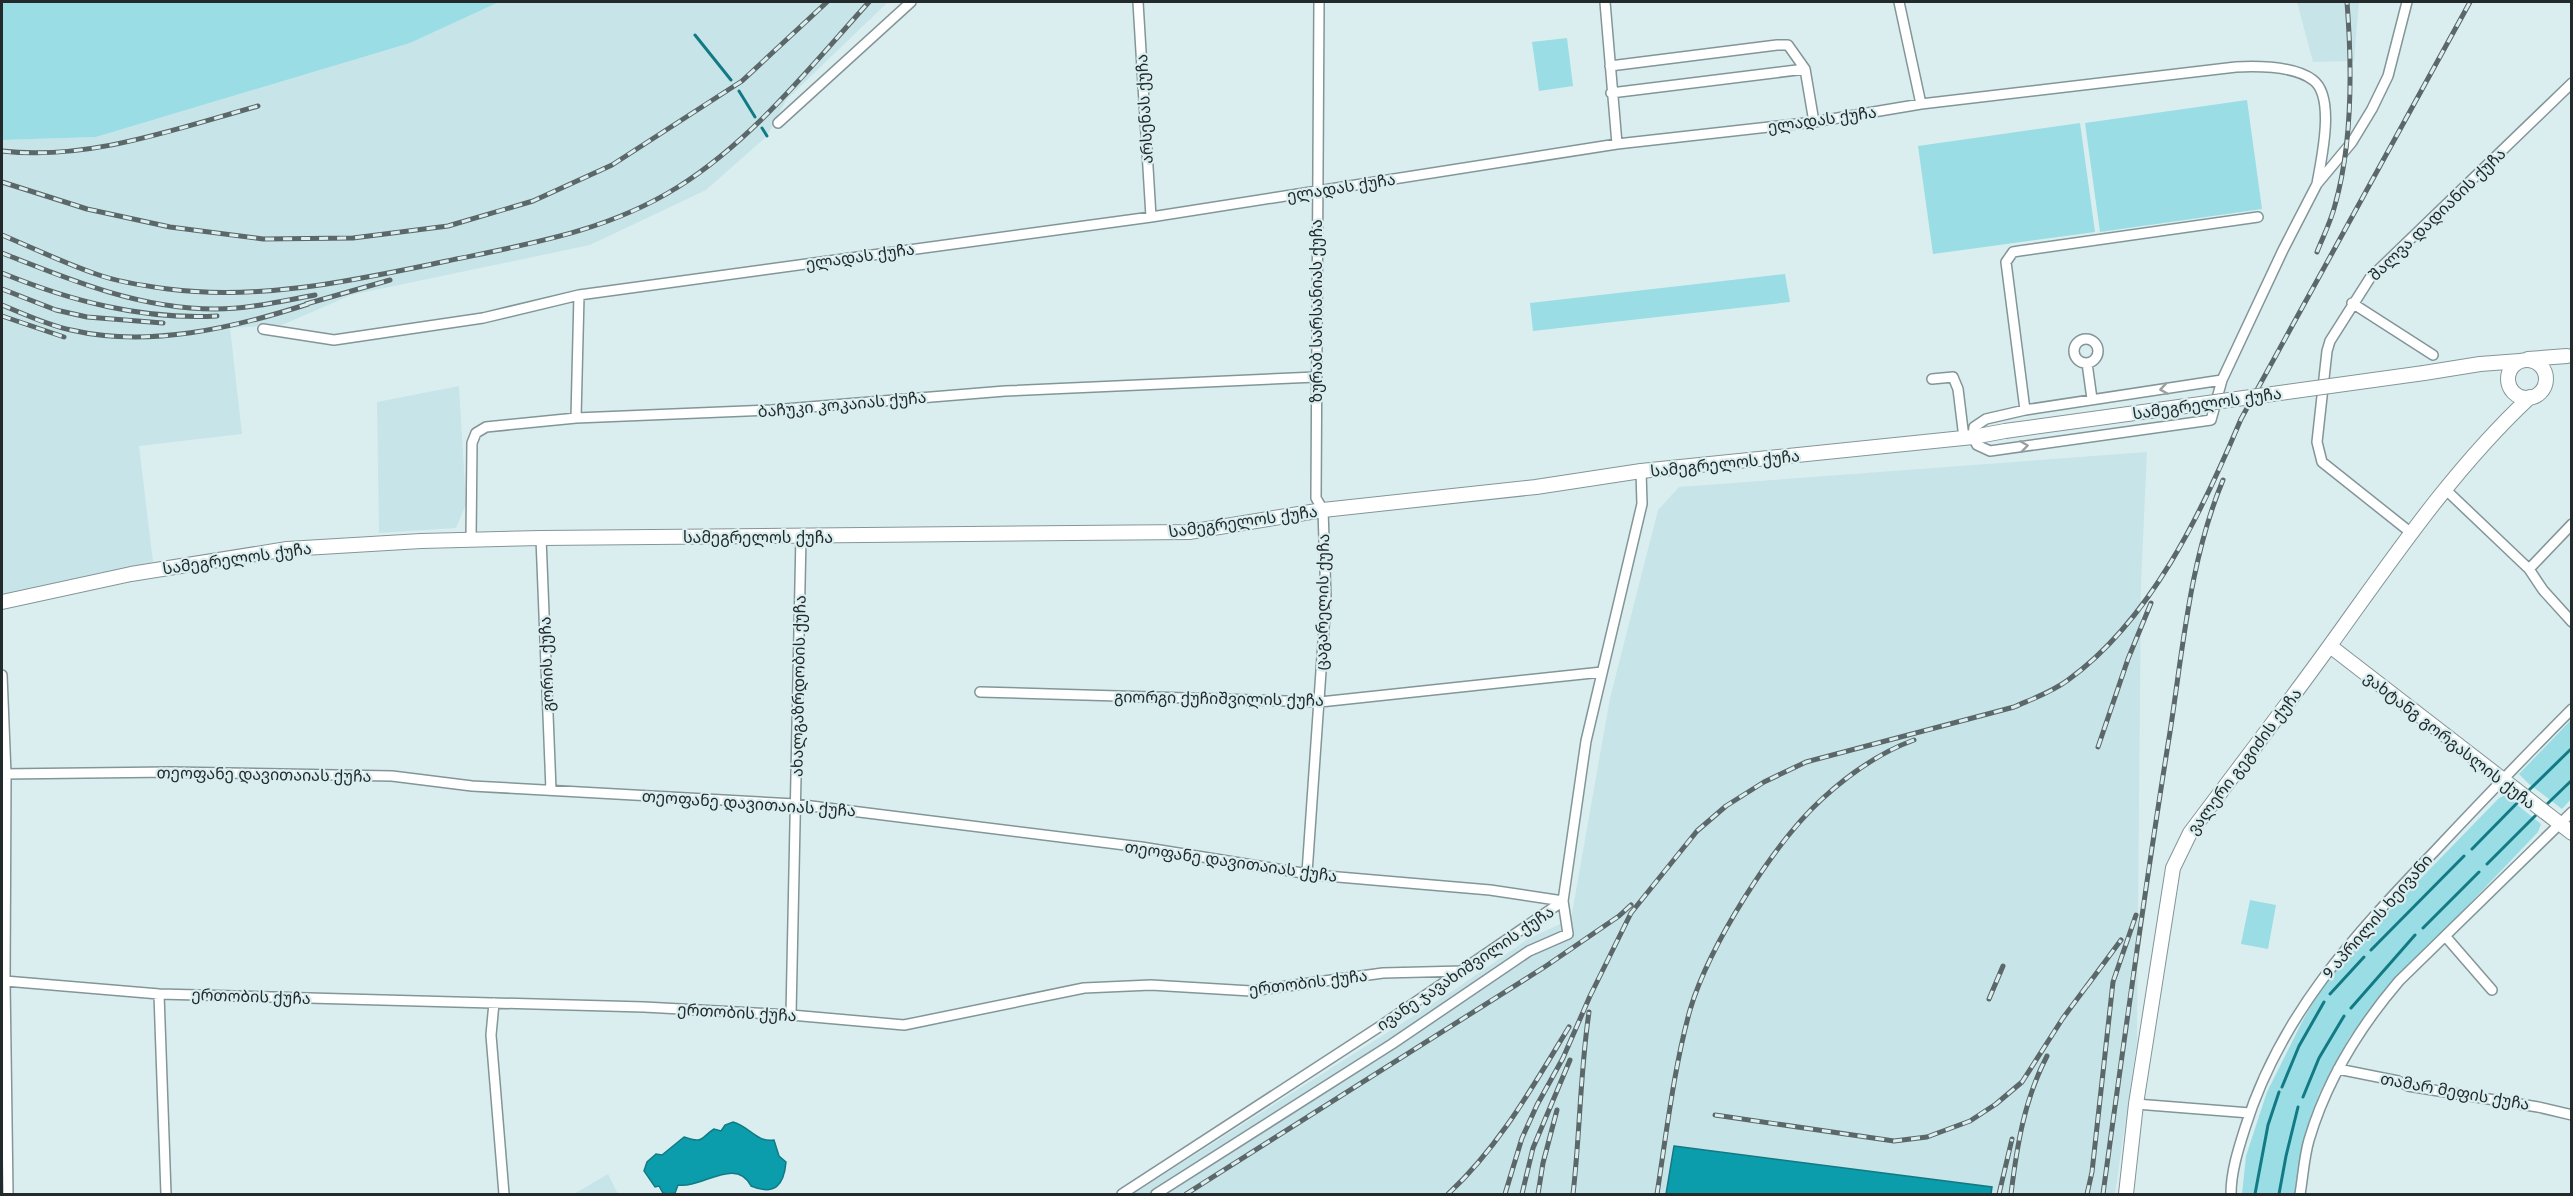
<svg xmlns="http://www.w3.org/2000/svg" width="2573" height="1196" font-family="'Fira Sans','Noto Sans Georgian',sans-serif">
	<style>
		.built { fill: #c7e4e8 }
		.green { fill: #9adde5 }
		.water { fill: #0b9dab; stroke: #127a85; stroke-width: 1.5 }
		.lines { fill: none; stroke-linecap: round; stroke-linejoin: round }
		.stream { stroke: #127a85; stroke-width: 3 }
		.street-casing { stroke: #839598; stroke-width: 12 }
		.secondary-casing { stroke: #839598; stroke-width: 16 }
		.street { stroke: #fff; stroke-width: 9 }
		.secondary { stroke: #fff; stroke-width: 14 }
		.rail-casing { stroke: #5b6768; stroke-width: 5 }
		.rail { stroke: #daeef0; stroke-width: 3; stroke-dasharray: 9; stroke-linecap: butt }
		.secondary-bridge-casing { stroke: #839598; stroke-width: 16; stroke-linecap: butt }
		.secondary-bridge { stroke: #fff; stroke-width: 14 }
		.oneway { stroke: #9c9fa0 }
		.labels { text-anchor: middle; stroke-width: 4.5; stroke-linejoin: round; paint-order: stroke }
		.street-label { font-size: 16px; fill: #222a2b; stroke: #daeef0 }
	</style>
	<rect width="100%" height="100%" fill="#daeef0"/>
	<!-- built -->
	<path class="built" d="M499 2H888L786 100 767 136 706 190 590 245 351 295 282 325 230 328 242 434 139 446 153 562 2 594V140L96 137 410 43Z
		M2297 2H2359L2354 61 2313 62Z
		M459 386 466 504 456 528 379 533 377 402Z
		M2147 452 2141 583 2137 1042 2115 1194H1991L1992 1188 1674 1147 1666 1194H1133L1454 990 1528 939 1571 919 1610 698 1658 510 1679 487Z
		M608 1174 618 1194H574Z"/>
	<!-- green -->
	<path class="green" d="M2 2H499L410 43 96 137 2 140Z
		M1567 38 1573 86 1539 91 1532 42Z
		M2247 100 2262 209 2100 232 2085 123Z
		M2080 123 2095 232 1933 254 1918 146Z
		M1785 274 1790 302 1533 331 1530 303Z
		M2571 720V799L2562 809 2529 784 2519 774Z
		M2505 795 2541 824 2538 832 2434 941 2400 973 2375 1003 2349 1038 2319 1094 2305 1136 2295 1194H2242L2246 1156 2267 1092 2303 1020 2320 991 2356 945 2499 798Z
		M2250 900 2276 905 2268 949 2241 944Z"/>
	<!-- water -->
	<path class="water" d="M733 1122C749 1126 757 1143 774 1140L779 1156 786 1162C784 1185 775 1196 751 1186 736 1156 701 1189 678 1185L675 1193 667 1194 663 1193 659 1186 655 1187 644 1171 647 1162 656 1154 662 1155 684 1137C704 1144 700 1138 714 1129L721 1131 725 1125Z
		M1674 1146 1992 1187 1991 1194H1666Z"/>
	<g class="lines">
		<!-- stream -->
		<path class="stream" d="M695 35 731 80
			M739 91 755 117
			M762 128 767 136
			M2526 793 2572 748
			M2545 806 2572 780
			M2472 849 2522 798
			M2487 864 2538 813
			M2423 928 2479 872
			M2371 950 2464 856
			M2330 994 2364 957
			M2351 1008 2415 935
			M2282 1087 2299 1046 2324 1002
			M2303 1097 2319 1058 2344 1016
			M2255 1194 2268 1125 2279 1092
			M2279 1194 2286 1156 2298 1107"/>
		<defs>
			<path id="street" d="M1138 2 1151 217
				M1605 2 1617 144
				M1899 2 1921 104
				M1610 66 1777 45H1788L1805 69 1814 122
				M1611 93 1805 69
				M778 123 911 2
				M2352 303 2433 355
				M263 329 334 340 483 318 579 295 1151 217 1617 144 1814 122 1921 104 2236 67C2257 66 2295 66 2313 80 2336 97 2321 160 2317 184
				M2074 351a12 12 0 1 1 24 0a12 12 0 1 1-24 0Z
				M2087 363 2092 399
				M1932 379 1953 377 1958 389 1964 438
				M2222 380 2025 410 1986 419 1974 427 1973 437 1977 445 1990 451 2211 420 2222 380 2283 250 2317 184 2352 142 2372 109 2388 76 2407 2
				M2025 410 2006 262 2013 252 2019 251 2258 217
				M576 418 579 295
				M2445 489 2529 569 2572 524
				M2410 532 2322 462 2317 442 2327 351 2330 341 2370 278 2572 83
				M541 538 551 790
				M471 540 472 443 476 433 486 427 576 418 772 410 1005 391 1316 377
				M2529 569 2543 590 2572 622
				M2 675 6 774 5 981 8 1194
				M980 692 1320 702 1602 672
				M2 774 170 772 392 776 472 786 795 804 1141 847 1315 875 1490 890 1563 901
				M1307 873 1326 599 1323 510 1316 498 1319 2
				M2446 937 2492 990
				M5 981 159 994 644 1007 791 1015 904 1025 1084 988 1151 985 1251 991 1383 973 1463 971
				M159 994 166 1194
				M494 1003 491 1035 504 1194
				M791 1015 801 536
				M2338 1069 2398 1081 2408 1086 2538 1107 2572 1115
				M2136 1104 2250 1113
				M1122 1194 1382 1025 1563 901
				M1156 1194 1392 1044 1529 951 1568 934 1563 901 1586 741 1642 504 1641 471
				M2231 1194C2231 1172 2238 1150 2245 1128 2280 1015 2354 936 2433 853 2479 804 2525 756 2572 709
				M2300 1194C2303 1177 2304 1157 2309 1140 2327 1079 2359 1028 2399 981L2572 812"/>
			<path id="secondary" d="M2528 359 2567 356
				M2508 379a19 19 0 1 1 38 0a19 19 0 1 1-38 0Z
				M2424 373 2480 364 2520 361
				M2 602 131 574 287 549 421 541 541 538 1189 532 1323 510 1536 487 1641 471 1973 437 2005 431
				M2330 646 2572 833
				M2126 1194 2136 1104 2173 868 2190 833C2237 770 2285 708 2331 644 2393 558 2452 470 2530 397"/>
		</defs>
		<!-- street casing -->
		<use href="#street" class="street-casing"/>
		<!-- secondary casing -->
		<use href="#secondary" class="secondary-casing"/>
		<!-- street -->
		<use href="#street" class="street"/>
		<!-- secondary -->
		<use href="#secondary" class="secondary"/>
		<defs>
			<path id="rail" d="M2 151C88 161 175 129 258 106
				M2 182 87 209 170 227 263 239 353 238 448 226 533 201 612 165 742 81 827 2
				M2 235C33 248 64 263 96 274 118 282 145 286 168 289 262 301 355 280 447 261 528 244 606 232 678 187 753 140 810 67 869 2
				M2317 252C2323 237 2331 221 2335 205 2353 142 2352 66 2347 2
				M2 253C70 280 140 309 215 309 249 309 282 301 315 295
				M2 273C71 301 142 320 217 316
				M2 289 56 310 87 317 163 323
				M306 304 390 280
				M2 305C24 314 47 325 71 330 148 348 234 328 308 304
				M2 316 64 337
				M2098 747 2128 659 2151 603
				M2087 986 2121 940
				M1989 999 2003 966
				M1715 1115 1894 1141 1927 1137 1970 1121 1996 1104 2022 1082 2063 1018 2092 979
				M1186 1194 1546 966 1619 916 1631 905
				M1448 1194C1499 1147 1533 1086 1569 1027
				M1505 1194 1522 1138 1537 1105 1563 1058 1590 996 1631 913 1697 831 1726 806 1764 782 1806 762 2014 707C2032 699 2052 692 2068 680 2151 620 2202 512 2241 419L2470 2
				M1522 1194 1533 1148 1570 1060
				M1538 1194 1543 1163 1557 1110
				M1573 1194C1580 1134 1580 1073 1589 1012
				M1657 1194C1666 1136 1674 1067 1690 1010 1709 946 1773 844 1822 799 1848 775 1881 752 1914 740
				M1999 1194 2012 1139
				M2011 1194C2017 1146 2024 1100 2047 1056
				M2087 1194 2092 1172 2113 982 2136 915
				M2103 1194C2124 1040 2145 886 2170 732 2183 648 2190 559 2223 480"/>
		</defs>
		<!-- rail casing -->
		<use href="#rail" class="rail-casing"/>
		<!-- rail -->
		<use href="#rail" class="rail"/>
		<defs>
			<path id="secondary-bridge" d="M2005 431 2424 373"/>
		</defs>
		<!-- secondary-bridge casing -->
		<use href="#secondary-bridge" class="secondary-bridge-casing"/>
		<!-- secondary-bridge -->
		<use href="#secondary-bridge" class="secondary-bridge"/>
	</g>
	<!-- one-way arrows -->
	<defs><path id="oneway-chevron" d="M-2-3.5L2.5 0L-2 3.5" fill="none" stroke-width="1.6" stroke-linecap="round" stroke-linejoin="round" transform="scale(1.5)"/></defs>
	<g class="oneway">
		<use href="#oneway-chevron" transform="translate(2164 389) rotate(171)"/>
		<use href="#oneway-chevron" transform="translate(2024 446) rotate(-8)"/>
	</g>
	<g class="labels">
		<!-- street labels -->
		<g class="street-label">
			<text transform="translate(1144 109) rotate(-93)" y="6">არსენას ქუჩა</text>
			<text transform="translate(1822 119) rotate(-8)" y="6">ელადას ქუჩა</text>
			<text transform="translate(1341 187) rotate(-9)" y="6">ელადას ქუჩა</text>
			<text transform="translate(2437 214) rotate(-44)" y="6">შალვა დადიანის ქუჩა</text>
			<text transform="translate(860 256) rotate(-8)" y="6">ელადას ქუჩა</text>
			<text transform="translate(1316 311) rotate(-90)" y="6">ზურაბ სარსანიას ქუჩა</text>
			<text transform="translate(2207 403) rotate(-8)" y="6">სამეგრელოს ქუჩა</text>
			<text transform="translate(842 404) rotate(-5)" y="6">ბაჩუკი კოკაიას ქუჩა</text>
			<text transform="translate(1725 463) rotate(-6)" y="6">სამეგრელოს ქუჩა</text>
			<text transform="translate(1243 521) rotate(-8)" y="6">სამეგრელოს ქუჩა</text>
			<text x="758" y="543">სამეგრელოს ქუჩა</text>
			<text transform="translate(237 558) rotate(-8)" y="6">სამეგრელოს ქუჩა</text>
			<text transform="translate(1322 602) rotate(-89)" y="6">ცაგარელის ქუჩა</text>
			<text transform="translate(546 664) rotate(-92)" y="6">გორის ქუჩა</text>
			<text transform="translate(798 686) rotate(-89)" y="6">ახალგაზრდობის ქუჩა</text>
			<text transform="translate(1219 698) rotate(1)" y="6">გიორგი ქუჩიშვილის ქუჩა</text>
			<text transform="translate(2450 740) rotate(38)" y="6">ვახტანგ გორგასლის ქუჩა</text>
			<text transform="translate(2244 761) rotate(-53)" y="6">ვალერი გეგიძის ქუჩა</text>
			<text transform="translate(264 774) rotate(1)" y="6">თეოფანე დავითაიას ქუჩა</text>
			<text transform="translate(749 803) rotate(4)" y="6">თეოფანე დავითაიას ქუჩა</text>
			<text transform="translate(1231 861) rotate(8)" y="6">თეოფანე დავითაიას ქუჩა</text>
			<text transform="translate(2377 916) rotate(-49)" y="6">9 აპრილის ხეივანი</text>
			<text transform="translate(1465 968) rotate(-34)" y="6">ივანე ჯავახიშვილის ქუჩა</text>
			<text transform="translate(1308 982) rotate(-7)" y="6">ერთობის ქუჩა</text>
			<text transform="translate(251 996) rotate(2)" y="6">ერთობის ქუჩა</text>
			<text transform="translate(737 1012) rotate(3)" y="6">ერთობის ქუჩა</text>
			<text transform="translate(2455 1091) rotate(10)" y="6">თამარ მეფის ქუჩა</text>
		</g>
	</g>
	<!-- border -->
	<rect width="2573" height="1196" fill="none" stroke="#222a2b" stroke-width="6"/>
</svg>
